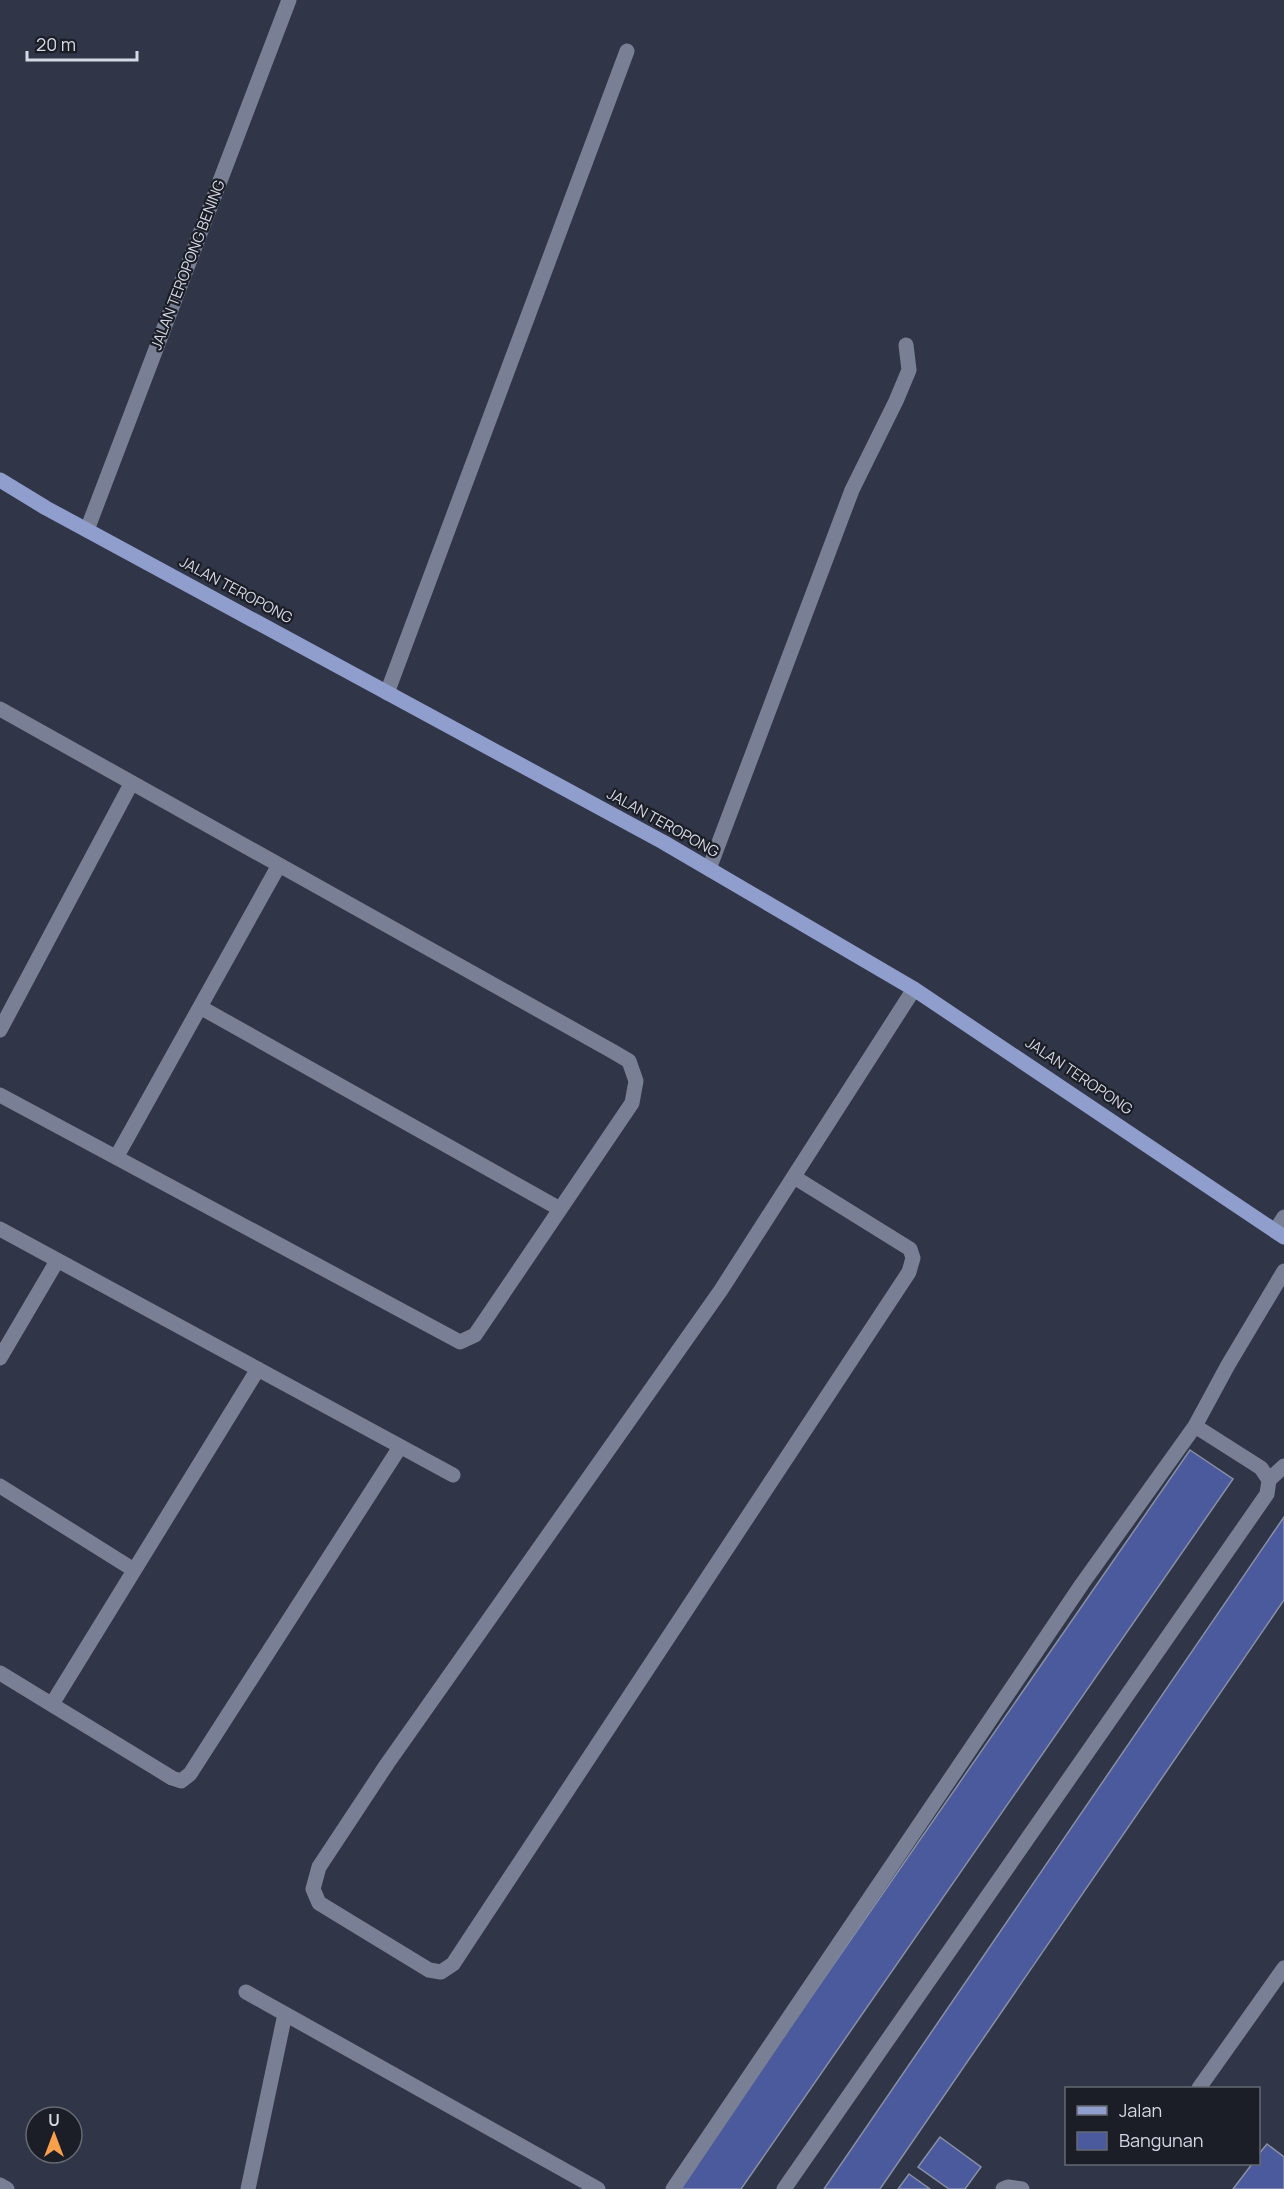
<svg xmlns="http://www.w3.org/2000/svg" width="1284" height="2189" font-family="Manrope,sans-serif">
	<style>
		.building { fill: #4a5a9c; stroke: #8990a6; stroke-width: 1.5 }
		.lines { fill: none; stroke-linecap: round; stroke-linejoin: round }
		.service { stroke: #798095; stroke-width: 15 }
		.minor { stroke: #798095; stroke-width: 15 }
		.primary { stroke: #909ecd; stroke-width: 15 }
		.labels { text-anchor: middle; stroke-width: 4.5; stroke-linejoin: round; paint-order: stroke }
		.street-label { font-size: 15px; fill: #d5d9e5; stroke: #1b1e26 }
	</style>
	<rect width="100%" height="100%" fill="#303648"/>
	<!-- building -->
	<path class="building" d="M1190 1450 1233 1479 741 2189H678Z
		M1284 1517V1600L880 2189H824Z
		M940 2137 981 2167 965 2189H949L918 2167Z
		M1267 2144 1284 2157V2189H1233L1252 2164H1258V2155Z
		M909 2174 930 2189H898Z"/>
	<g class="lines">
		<!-- service -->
		<path class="service" d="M709 869 852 490 896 401 909 370 906 345
			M1199 2088 1284 1968"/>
		<!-- minor -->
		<path class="minor" d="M87 530 289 0
			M387 693 627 51
			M0 709 612 1051 629 1061 636 1081 632 1103 475 1335 460 1342 0 1095
			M200 1007 560 1209
			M0 1030 131 784
			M117 1156 279 865
			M794 1177 910 1249 913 1258 909 1272 453 1964 441 1972 429 1970 319 1903 313 1889 319 1867 387 1764 721 1290 914 989
			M0 1229 453 1475
			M1275 1231 1284 1217
			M0 1358 57 1261
			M1269 1480 1284 1466
			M0 1486 134 1570
			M0 1673 172 1778 181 1781 190 1774 400 1447
			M52 1704 258 1369
			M246 1992 598 2189
			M0 2185 7 2189
			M248 2189 285 2014
			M673 2189 1082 1584 1195 1426 1228 1365 1284 1271
			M784 2189 1267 1494 1269 1480 1261 1468 1195 1426
			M1003 2189 1008 2187 1022 2189"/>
		<!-- primary -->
		<path class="primary" d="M0 480 46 508 663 842 914 989 1284 1237"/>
	</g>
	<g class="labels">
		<!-- street labels -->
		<g class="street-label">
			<text transform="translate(188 265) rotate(-69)" y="5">JALAN TEROPONG BENING</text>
			<text transform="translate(236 590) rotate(28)" y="5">JALAN TEROPONG</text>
			<text transform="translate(663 823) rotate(29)" y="5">JALAN TEROPONG</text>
			<text transform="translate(1079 1076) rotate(34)" y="5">JALAN TEROPONG</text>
		</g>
	</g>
	<!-- legend -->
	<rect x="1065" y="2087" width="195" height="78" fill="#1b1e26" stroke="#656972" stroke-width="1.5"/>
	<rect x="1077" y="2106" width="30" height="9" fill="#909ecd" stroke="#656972" stroke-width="1.5"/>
	<text x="1119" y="2117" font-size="18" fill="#d5d9e5">Jalan</text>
	<rect x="1077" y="2132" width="30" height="18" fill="#4a5a9c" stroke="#656972" stroke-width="1.5"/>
	<text x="1119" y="2147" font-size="18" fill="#d5d9e5">Bangunan</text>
	<!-- north arrow -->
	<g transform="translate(54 2135)"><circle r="28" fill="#1b1e26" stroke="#656972" stroke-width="1.5"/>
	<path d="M0-4.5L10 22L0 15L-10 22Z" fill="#f9a04c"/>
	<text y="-9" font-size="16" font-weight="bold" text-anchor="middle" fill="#d5d9e5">U</text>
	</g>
	<!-- scale -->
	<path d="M27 51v9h110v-9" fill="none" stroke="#d5d9e5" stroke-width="3"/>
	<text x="36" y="51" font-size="18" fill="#d5d9e5" stroke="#1b1e26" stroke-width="4.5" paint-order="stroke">20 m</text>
</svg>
